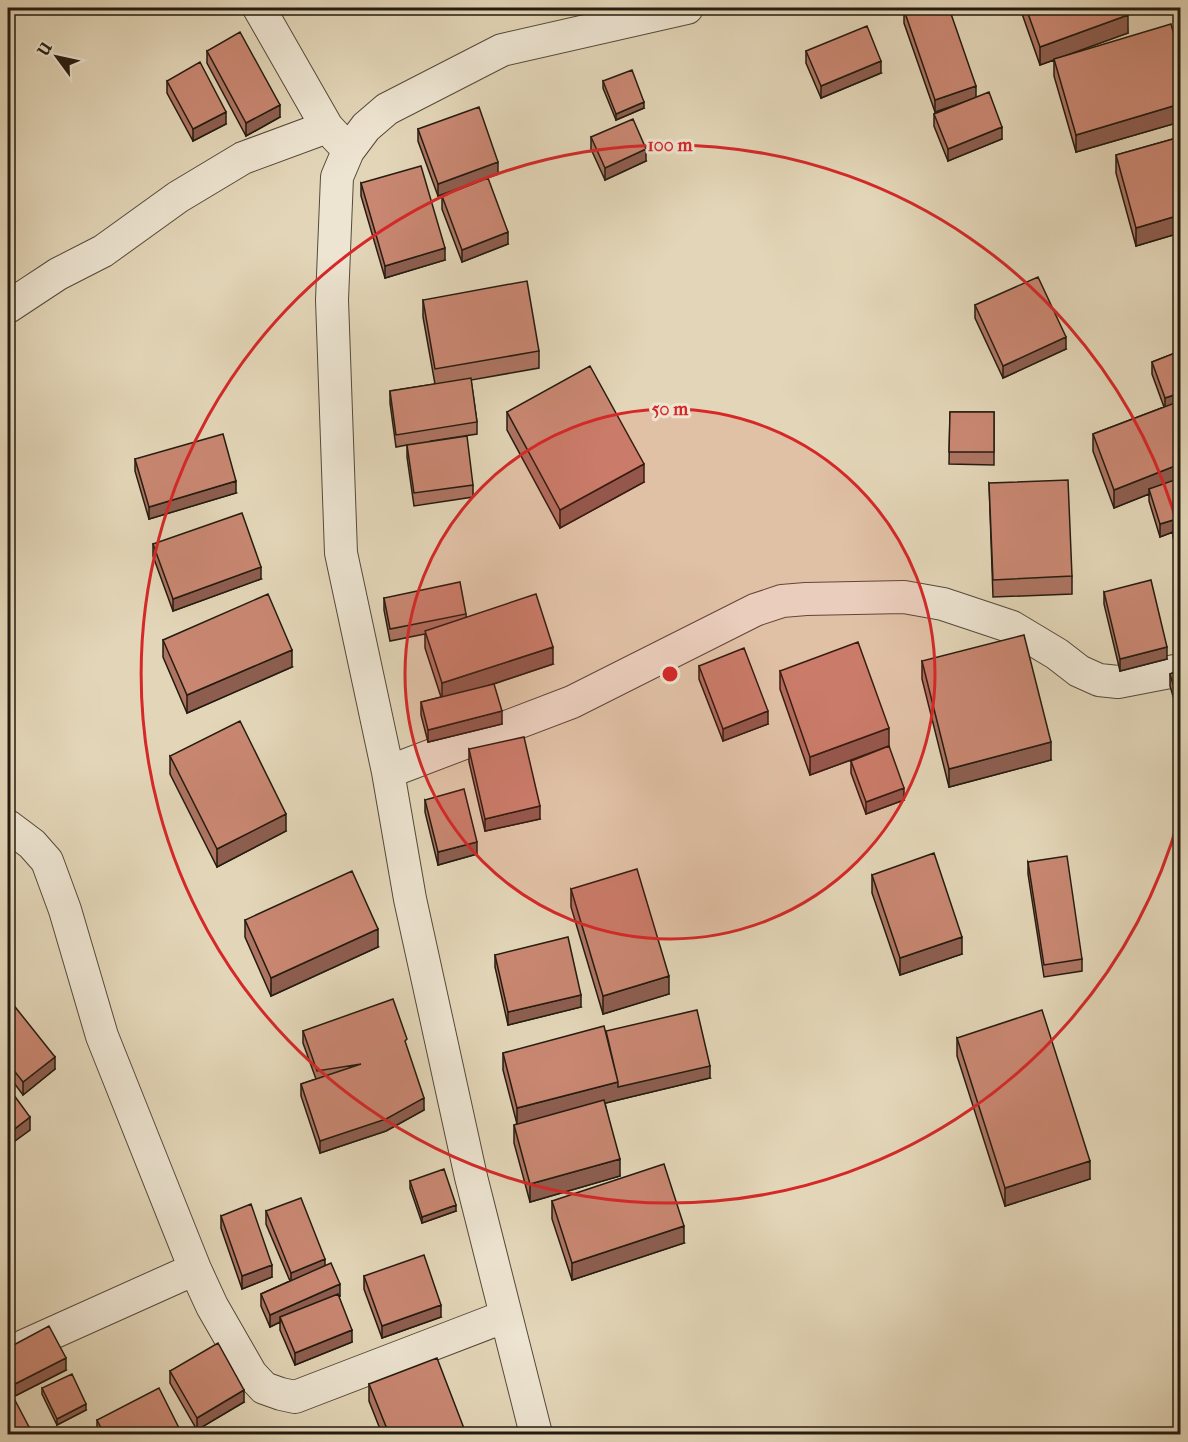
<svg xmlns="http://www.w3.org/2000/svg" width="1188" height="1442" font-family="'IM FELL French Canon',serif">
	<style>
		.lines { fill: none; stroke-linecap: round; stroke-linejoin: round }
		.street-casing { stroke: #544a3a; stroke-width: 34 }
		.street { stroke: #ede4d1; stroke-width: 32 }
		.wall { fill: #ad7462; stroke: #241b10; stroke-width: 1.5 }
		.shaded-wall { fill: #8d5e50; stroke: #241b10; stroke-width: 1.5 }
		.building { fill: #c98772; stroke: #241b10; stroke-width: 1.5 }
		.ring { fill: none; stroke: #d62828; stroke-width: 3 }
		.centre { fill: #d62828; stroke: #ede4d1; stroke-width: 3 }
		.ring-label { font-size: 18px; text-anchor: middle; font-weight: bold; fill: #d62828; stroke: #ede4d1; stroke-width: 6; stroke-linejoin: round; paint-order: stroke }
	</style>
	<rect width="100%" height="100%" fill="#e3d6b8"/>
	<filter id="stains"><feTurbulence type="fractalNoise" baseFrequency=".00333" numOctaves="4"/><feColorMatrix values="0 0 0 0 .2 0 0 0 0 .09 0 0 0 0 .02 0 0 0 .5 -.17"/></filter>
	<radialGradient id="worn" r=".72"><stop offset=".6" stop-color="#630" stop-opacity="0"/><stop offset="1" stop-color="#630" stop-opacity=".3"/></radialGradient>
	<g class="lines">
		<defs>
			<path id="street" d="M259 8 327 127 340 141
				M8 307 58 274 103 251 178 197 243 158 327 127
				M388 772 572 702 755 610 782 601 806 599 904 597 943 604 1012 627 1057 654 1079 671 1099 680 1118 682 1180 670
				M8 826 32 844 47 861 65 910 102 1036 195 1269 212 1306 251 1374 264 1388 281 1394 295 1397 506 1316
				M8 1353 195 1269
				M536 1434 471 1177 410 899 388 772 341 553 332 300 337 177 348 151 366 127 387 109 502 50 687 8"/>
		</defs>
		<!-- street casing -->
		<use href="#street" class="street-casing"/>
		<!-- street -->
		<use href="#street" class="street"/>
	</g>
	<!-- wall -->
	<path class="wall" d="M1020 8H1125L1128 33 1066 55 1180 57V122L1076 152 1054 76V60L1040 65Z
		M904 10 976 98 1002 139 948 161 934 126V114L959 104 935 112 904 23Z
		M207 51 280 117 246 136 207 63Z
		M806 51 881 73 821 98 806 63Z
		M167 81 226 124 193 141 167 93Z
		M603 81 644 108 616 120 603 88Z
		M418 129 498 174 438 196 418 141Z
		M591 137 646 161 605 180 591 149Z
		M1180 137V233L1136 246 1116 173V155Z
		M361 183 445 260 385 278 361 196Z
		M442 196 508 244 462 262 442 209Z
		M423 300 539 351V368L471 380 477 422V434L431 441 473 485V497L414 506 407 457V445L396 447 390 403V391L435 384 423 317Z
		M975 305 1066 349 1003 378 975 318Z
		M1180 351V563L1173 537V532L1160 537 1149 501V494L1114 508 1093 451V434L1164 407 1152 374V362Z
		M507 412 644 482 560 528 507 430Z
		M950 412H994V465L949 464Z
		M135 459 236 493 149 519 135 471Z
		M989 483 1072 576V594L993 597Z
		M153 544 261 579 173 611 153 556Z
		M1104 592 1167 659 1120 671 1104 604Z
		M384 598 466 614V617L553 664 491 685 502 724 428 742 421 715V702L441 697 425 648V634L390 641 384 610Z
		M163 640 292 667 187 713 163 657Z
		M922 661 1051 760 949 787 922 679Z
		M699 666 768 724 723 741 699 679Z
		M1180 670V720L1170 686V674Z
		M780 671 889 746 810 775 780 689Z
		M469 749 540 819 485 831 469 762Z
		M170 756 286 831 217 867 170 774Z
		M851 761 904 800 866 814 851 773Z
		M425 800 477 854 438 865 425 812Z
		M1028 862 1082 959V971L1044 977 1028 874Z
		M872 875 962 954 900 975 872 893Z
		M571 889 669 994 603 1014 571 907Z
		M245 920 378 947 271 996 245 937Z
		M495 955 581 1007 508 1025 495 967Z
		M8 998 55 1069 23 1095 8 1075Z
		M303 1031 407 1049 424 1110 386 1131 320 1153 301 1096V1084L316 1079 303 1043Z
		M606 1032 710 1078 605 1103 620 1176 530 1202 514 1143V1125L517 1124 503 1070V1053Z
		M957 1038 1090 1179 1005 1206 957 1056Z
		M410 1181 456 1211 422 1223 410 1188Z
		M552 1201 684 1243 572 1280 552 1219Z
		M266 1211 325 1266 340 1296 339 1297 352 1342 295 1365 280 1330V1322L270 1327 261 1306V1294L290 1281 266 1224Z
		M221 1216 272 1277 242 1289 221 1228Z
		M364 1276 441 1317 382 1338 364 1289Z
		M8 1348 66 1370 15 1396 8 1381Z
		M170 1371 244 1402 197 1430 170 1383Z
		M369 1384 465 1434H382L369 1401Z
		M42 1388 86 1410 57 1425 42 1394Z
		M97 1420 180 1434H98L97 1432Z"/>
	<!-- shaded-wall -->
	<path class="shaded-wall" d="M1128 15V33L1040 65V47Z
		M881 61V73L821 98V86Z
		M976 86V98L935 112V100Z
		M644 102V108L616 120V114Z
		M1180 104V122L1076 152V135Z
		M280 105V117L246 136V123Z
		M226 112V124L193 141V129Z
		M1002 127V139L948 161V149Z
		M646 149V161L605 180V168Z
		M498 162V174L438 196V184Z
		M1180 215V233L1136 246V228Z
		M508 232V244L462 262V250Z
		M445 248V260L385 278V266Z
		M1066 337V349L1003 378V366Z
		M1180 393V405L1165 410V398Z
		M644 464V482L560 528V510Z
		M1180 464V482L1149 489V494L1114 508V490Z
		M236 481V493L149 519V507Z
		M1180 518V530L1173 525V532L1160 537V524Z
		M261 567V579L173 611V599Z
		M553 647V664L442 701V683Z
		M1167 647V659L1120 671V659Z
		M292 650V667L187 713V695Z
		M502 711V724L428 742V730Z
		M768 711V724L723 741V729Z
		M889 728V746L810 775V757Z
		M1051 742V760L949 787V769Z
		M904 788V800L866 814V802Z
		M540 806V819L485 831V819Z
		M286 814V831L217 867V849Z
		M477 842V854L438 865V852Z
		M378 929V947L271 996V978Z
		M962 937V954L900 975V958Z
		M669 976V994L603 1014V996Z
		M581 995V1007L508 1025V1012Z
		M55 1057V1069L23 1095V1082Z
		M710 1066V1078L618 1100 517 1126V1108L618 1082Z
		M424 1098V1110L386 1131 320 1153V1141Z
		M30 1117V1130L8 1146V1134Z
		M620 1159V1176L530 1202V1184Z
		M1090 1161V1179L1005 1206V1188Z
		M456 1205V1211L422 1223V1217Z
		M684 1226V1243L572 1280V1263Z
		M325 1259V1271L291 1285V1273Z
		M272 1265V1277L242 1289V1276Z
		M340 1284V1296L282 1321 280 1317V1322L270 1327V1315Z
		M441 1305V1317L382 1338V1326Z
		M352 1330V1342L295 1365V1353Z
		M66 1358V1370L15 1396V1384Z
		M244 1390V1402L197 1430V1418Z
		M86 1404V1410L57 1425V1419Z
		M29 1427V1434H16Z
		M180 1430V1434H173Z"/>
	<!-- building -->
	<path class="building" d="M913 8H949L976 86 935 100 904 10Z
		M1026 8H1125L1128 15 1040 47Z
		M1171 24 1180 57V104L1076 135 1054 59Z
		M867 26 881 61 821 86 806 51Z
		M240 32 280 105 246 123 207 51Z
		M200 62 226 112 193 129 167 81Z
		M632 70 644 102 616 114 603 81Z
		M989 92 1002 127 948 149 934 114Z
		M479 107 498 162 438 184 418 129Z
		M633 119 646 149 605 168 591 137Z
		M1180 137V215L1136 228 1116 155Z
		M421 166 445 248 385 266 361 183Z
		M488 178 508 232 462 250 442 196Z
		M1038 277 1066 337 1003 366 975 305Z
		M527 281 539 351 435 369 423 300Z
		M1180 351V393L1165 398 1152 362Z
		M590 366 644 464 560 510 507 412Z
		M471 378 477 422 396 435 390 391Z
		M1180 401V464L1114 490 1093 434Z
		M950 412H994V452H949Z
		M223 434 236 481 149 507 135 459Z
		M467 436 473 485 414 493 407 445Z
		M1180 478V518L1160 524 1149 489Z
		M1068 480 1072 576 993 580 989 483Z
		M242 513 261 567 173 599 153 544Z
		M1180 522V550L1173 525Z
		M1151 580 1167 647 1120 659 1104 592Z
		M460 582 466 614 390 629 384 598Z
		M268 594 292 650 187 695 163 640Z
		M536 594 553 647 442 683 425 631Z
		M1024 635 1051 742 949 769 922 661Z
		M858 642 889 728 810 757 780 671Z
		M744 648 768 711 723 729 699 666Z
		M1180 670V708L1170 674Z
		M494 684 502 711 428 730 421 702Z
		M240 721 286 814 217 849 170 756Z
		M524 737 540 806 485 819 469 749Z
		M889 746 904 788 866 802 851 761Z
		M464 789 477 842 438 852 425 800Z
		M934 853 962 937 900 958 872 875Z
		M1067 856 1082 959 1044 965 1028 862Z
		M637 869 669 976 603 996 571 889Z
		M352 871 378 929 271 978 245 920Z
		M568 937 581 995 508 1012 495 955Z
		M8 998 55 1057 23 1082 8 1063Z
		M393 999 407 1039 405 1041 424 1098 386 1119 320 1141 301 1084 361 1064 317 1071 303 1031Z
		M697 1010 710 1066 618 1087V1082L606 1031Z
		M1042 1010 1090 1161 1005 1188 957 1038Z
		M604 1026 618 1082 517 1108 503 1053Z
		M8 1087 30 1117 8 1134Z
		M604 1100 620 1159 530 1184 514 1125Z
		M664 1164 684 1226 572 1263 552 1201Z
		M444 1169 456 1205 422 1217 410 1181Z
		M301 1198 325 1259 291 1273 266 1211Z
		M251 1204 272 1265 242 1276 221 1216Z
		M424 1255 441 1305 382 1326 364 1276Z
		M331 1263 340 1284 270 1315 261 1294Z
		M338 1294 352 1330 295 1353 280 1317Z
		M49 1326 66 1358 15 1384 8 1368V1348Z
		M218 1343 244 1390 197 1418 170 1371Z
		M437 1358 465 1431 457 1434H389L369 1384Z
		M72 1374 86 1404 57 1419 42 1388Z
		M8 1387 29 1427 16 1434H8Z
		M159 1388 180 1430 173 1434H104L97 1420Z"/>
	<!-- distance rings -->
	<circle cx="670" cy="674" r="265" fill="#d62828" fill-opacity=".12"/>
	<g class="ring">
		<circle cx="670" cy="674" r="265"/>
		<path d="M1180 815A529 529 0 1 1 1180 533"/>
	</g>
	<circle cx="670" cy="674" r="9" class="centre"/>
	<g class="ring-label">
		<text x="670" y="151">100 m</text>
		<text x="670" y="415">50 m</text>
	</g>
	<!-- margin -->
	<rect width="1188" height="1442" fill="none" stroke="#e3d6b8" stroke-width="30"/>
	<rect x="9" y="9" width="1170" height="1424" fill="none" stroke="#241b10" stroke-width="3"/>
	<rect x="15" y="15" width="1158" height="1412" fill="none" stroke="#241b10" stroke-width="1.5"/>
	<!-- north arrow -->
	<g transform="translate(57 57) rotate(303)" stroke="#ede4d1" stroke-width="4.5" paint-order="stroke">
	<path d="M0-4.5L10 22L0 15L-10 22Z" fill="#241b10"/>
	<text y="-9" font-size="16" font-weight="bold" text-anchor="middle" fill="#241b10">U</text>
	</g>
	<rect width="100%" height="100%" filter="url(#stains)"/>
	<rect width="100%" height="100%" fill="url(#worn)"/>
</svg>
